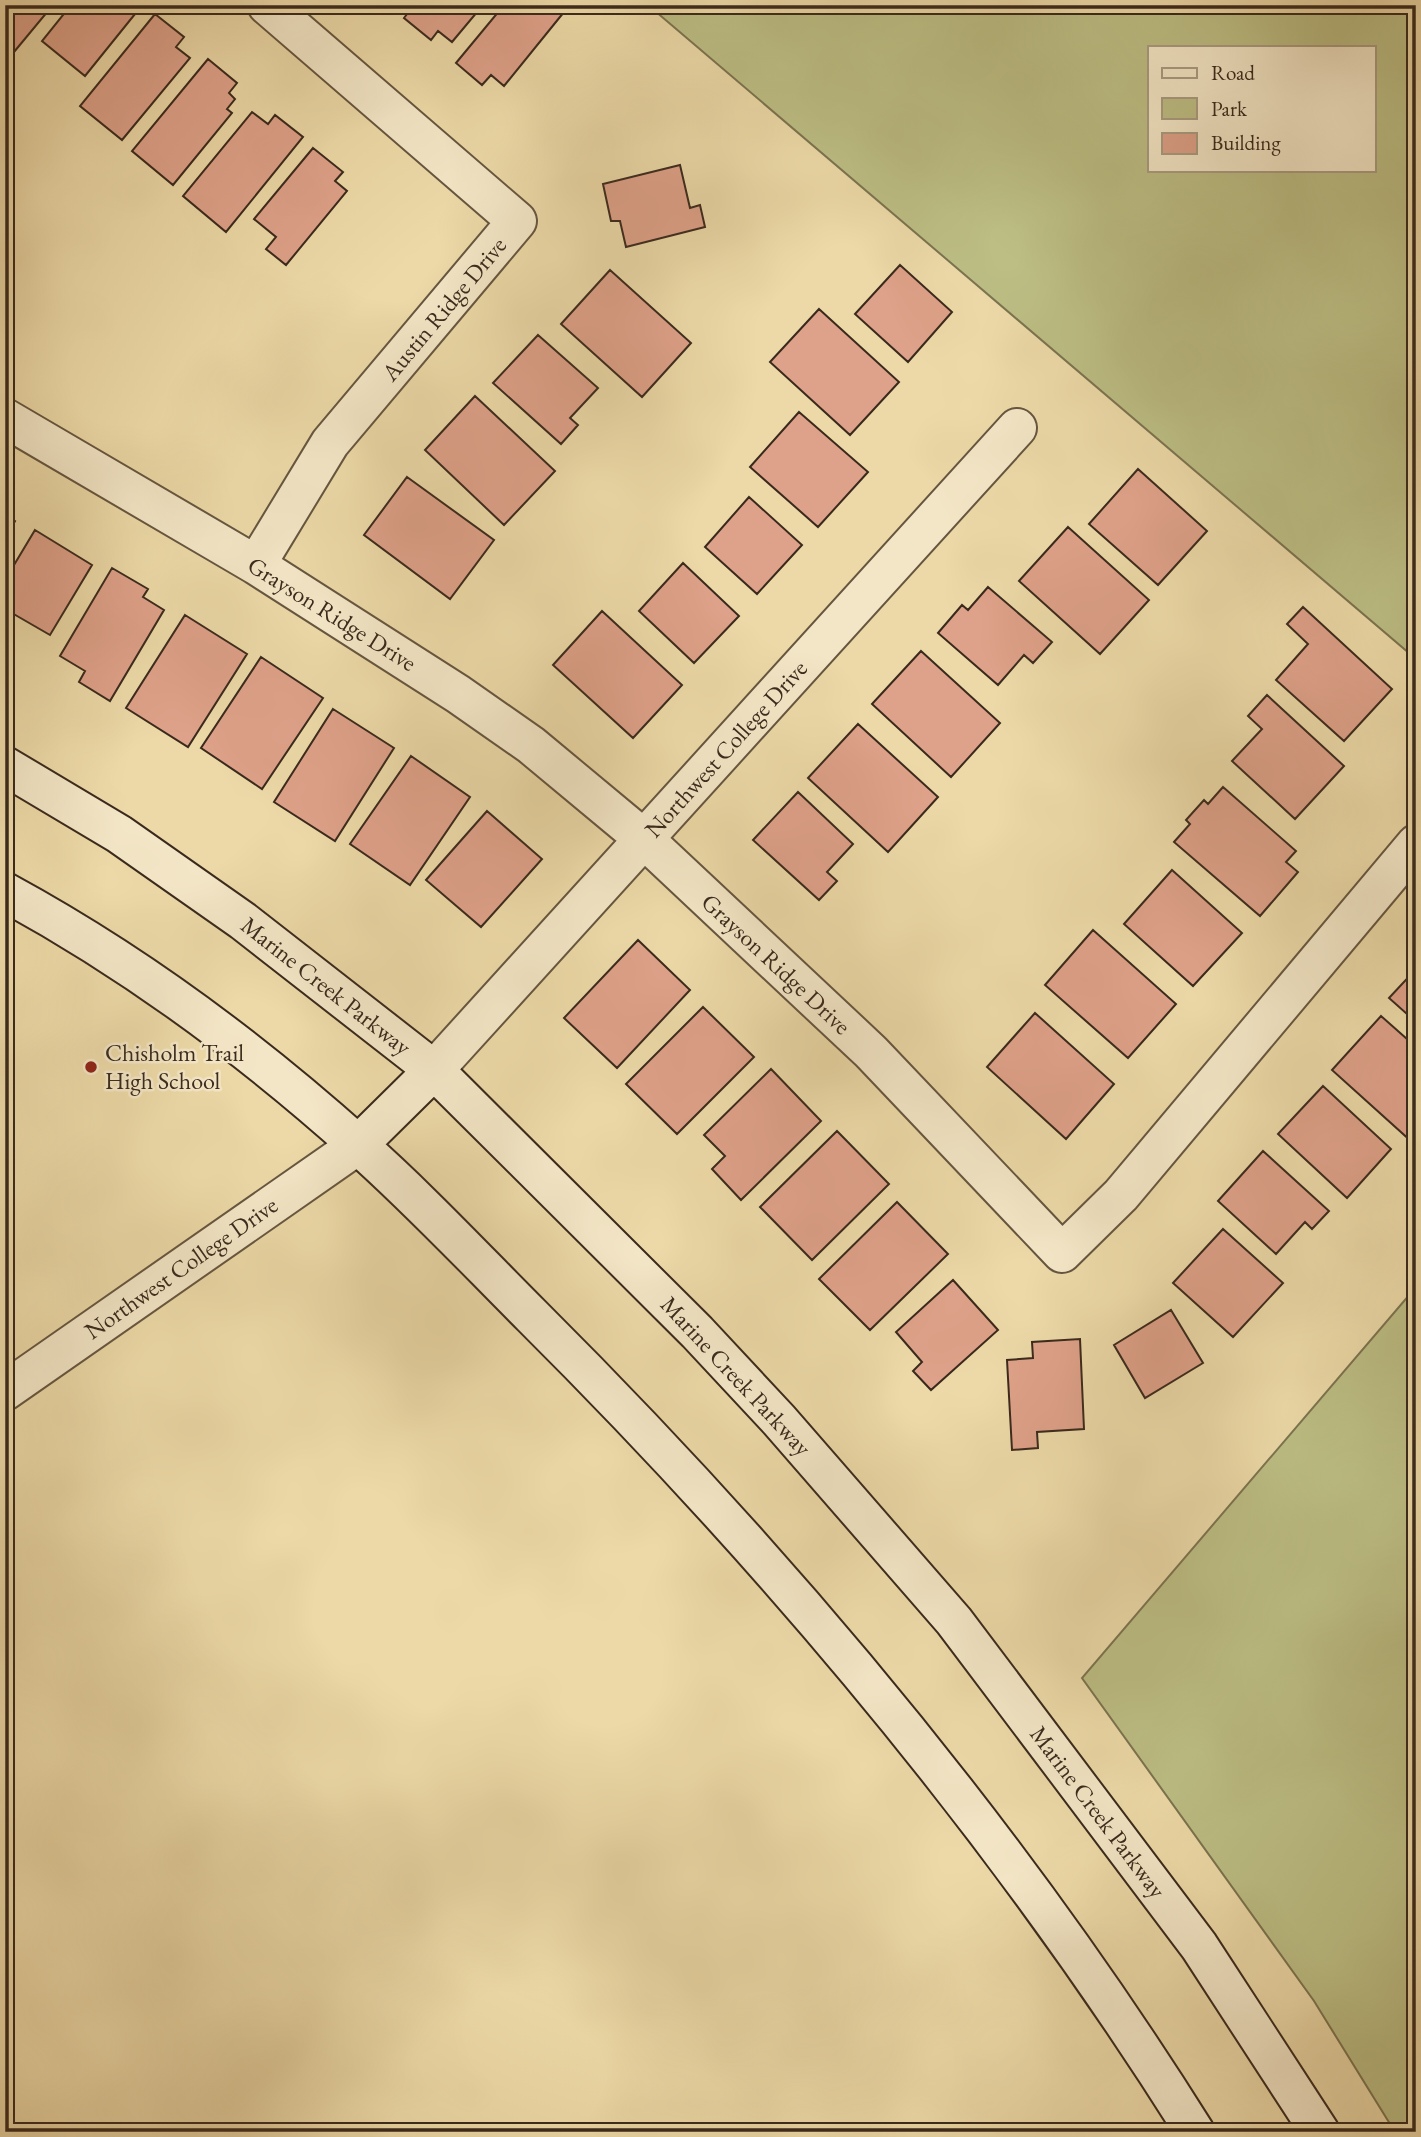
<svg xmlns="http://www.w3.org/2000/svg" width="1421" height="2137" font-family="'EB Garamond',serif">
	<style>
		.green { fill: #bcbe84; stroke: #7b7450; stroke-width: 2; fill-rule: evenodd }
		.building { fill: #dea189; stroke: #3a2a1d; stroke-width: 2 }
		.lines { fill: none; stroke-linecap: round; stroke-linejoin: round }
		.minor-casing { stroke: #665640; stroke-width: 42 }
		.secondary-casing { stroke: #3a2a1d; stroke-width: 42 }
		.minor { stroke: #f3e6c6; stroke-width: 38 }
		.secondary { stroke: #f3e6c6; stroke-width: 38 }
		.poi-dot { fill: #8f2418; stroke: #f3e6c6; stroke-width: 2.5 }
		.labels { text-anchor: middle; stroke-width: 5; stroke-linejoin: round; paint-order: stroke }
		.street-label { font-size: 24px; fill: #3a2a1d; stroke: #f3e6c6 }
		.poi-label { font-size: 24px; fill: #3a2a1d; stroke: #f3e6c6; text-anchor: start }
	</style>
	<rect width="100%" height="100%" fill="#ecd9a7"/>
	<filter id="stains"><feTurbulence type="fractalNoise" baseFrequency=".00286" numOctaves="4"/><feColorMatrix values="0 0 0 0 .2 0 0 0 0 .09 0 0 0 0 .02 0 0 0 .5 -.17"/></filter>
	<radialGradient id="worn" r=".72"><stop offset=".6" stop-color="#630" stop-opacity="0"/><stop offset="1" stop-color="#630" stop-opacity=".3"/></radialGradient>
	<!-- green -->
	<path class="green" d="M648 5H1416V659ZM1150 47H1374V170H1150Z
		M1416 1287V2132H1395L1314 2001 1082 1678Z"/>
	<!-- building -->
	<path class="building" d="M5 5H53L14 52 5 45Z
		M71 5H125L135 14 85 76 42 41Z
		M414 5H483L452 42 438 31 431 40 404 18Z
		M504 5H529L535 10 540 5H556L564 12 504 86 491 75 482 85 456 63Z
		M155 14 184 37 176 47 190 58 122 140 80 106Z
		M208 59 237 83 229 93 235 99 227 109 232 113 173 185 132 151Z
		M252 112 268 124 275 115 303 137 226 232 183 196Z
		M313 148 343 172 335 181 347 191 286 265 266 249 276 237 254 219Z
		M680 165 690 208 700 205 705 227 626 247 620 221H611L603 184Z
		M900 265 952 312 908 362 855 314Z
		M610 270 691 343 642 397 561 324Z
		M819 309 899 382 850 435 770 362Z
		M538 335 598 388 570 418 578 425 561 444 493 383Z
		M475 396 555 471 504 525 425 450Z
		M799 412 868 472 818 527 750 467Z
		M1138 469 1207 531 1158 585 1089 524Z
		M407 477 494 540 450 599 364 535Z
		M749 497 802 545 757 594 705 547Z
		M5 515 15 521 5 539Z
		M1068 527 1149 600 1100 654 1019 581Z
		M35 530 92 565 50 635 5 609V580Z
		M683 563 739 616 694 663 639 611Z
		M112 568 148 589 143 597 164 610 110 701 79 682 85 671 60 656Z
		M988 587 1052 642 1033 663 1024 655 998 685 938 633 962 605 968 610Z
		M1303 607 1392 689 1344 741 1276 680 1308 644 1287 624Z
		M602 611 682 685 633 738 553 665Z
		M185 615 247 654 188 747 126 708Z
		M921 651 1000 723 951 777 872 704Z
		M261 657 323 698 262 789 201 748Z
		M1267 695 1344 766 1295 819 1232 761 1262 729 1248 716Z
		M333 709 394 748 335 841 274 802Z
		M858 724 938 797 888 852 808 778Z
		M411 756 470 797 410 885 350 844Z
		M1223 787 1296 851 1286 862 1298 872 1260 916 1174 842 1190 824 1186 820 1204 800 1208 804Z
		M798 792 853 844 827 872 837 881 819 900 753 840Z
		M487 811 542 859 481 927 426 880Z
		M1172 870 1242 933 1193 986 1124 924Z
		M1093 930 1176 1004 1128 1058 1045 985Z
		M638 940 690 990 617 1068 564 1018Z
		M1416 969V1022L1389 998Z
		M703 1007 754 1057 677 1134 626 1084Z
		M1035 1013 1114 1084 1066 1139 987 1067Z
		M1381 1016 1416 1047V1138L1412 1142 1332 1070Z
		M771 1069 821 1121 741 1200 712 1169 725 1156 704 1135Z
		M1323 1086 1391 1149 1347 1198 1278 1134Z
		M837 1131 889 1184 812 1260 760 1207Z
		M1263 1151 1329 1211 1312 1229 1305 1222 1276 1254 1218 1201Z
		M897 1202 948 1254 870 1330 819 1279Z
		M1223 1229 1283 1283 1233 1337 1173 1283Z
		M953 1280 998 1330 931 1390 913 1371 922 1362 896 1332Z
		M1171 1310 1203 1363 1145 1398 1114 1345Z
		M1080 1339 1084 1429 1037 1432 1038 1448 1012 1450 1007 1360 1033 1358 1032 1342Z"/>
	<g class="lines">
		<defs>
			<path id="minor" d="M5 418 256 565 458 694 531 745 644 839 871 1052 1062 1253 1121 1195 1416 844
				M256 565 330 443 517 221 267 5
				M434 1070 1017 428
				M5 1391 358 1145"/>
			<path id="secondary" d="M5 766 119 834 243 921 434 1070 697 1332 779 1420 954 1621 1199 1946 1320 2132
				M5 892C132 961 251 1049 358 1145 419 1199 475 1259 532 1316 781 1564 1008 1834 1195 2132
				M358 1145 434 1070"/>
		</defs>
		<!-- minor casing -->
		<use href="#minor" class="minor-casing"/>
		<!-- secondary casing -->
		<use href="#secondary" class="secondary-casing"/>
		<!-- minor -->
		<use href="#minor" class="minor"/>
		<!-- secondary -->
		<use href="#secondary" class="secondary"/>
	</g>
	<!-- markers -->
	<circle class="poi-dot" cx="91" cy="1067" r="7"/>
	<g class="labels">
		<!-- street labels -->
		<g class="street-label">
			<text transform="translate(444 309) rotate(-50)" y="8">Austin Ridge Drive</text>
			<text transform="translate(332 614) rotate(32)" y="8">Grayson Ridge Drive</text>
			<text transform="translate(726 749) rotate(-48)" y="8">Northwest College Drive</text>
			<text transform="translate(776 964) rotate(43)" y="8">Grayson Ridge Drive</text>
			<text transform="translate(326 986) rotate(38)" y="8">Marine Creek Parkway</text>
			<text transform="translate(181 1268) rotate(-35)" y="8">Northwest College Drive</text>
			<text transform="translate(736 1376) rotate(47)" y="8">Marine Creek Parkway</text>
			<text transform="translate(1098 1812) rotate(53)" y="8">Marine Creek Parkway</text>
		</g>
		<!-- poi labels -->
		<g class="poi-label">
			<text x="105" y="1061">Chisholm Trail<tspan x="105" dy="28">High School</tspan></text>
		</g>
	</g>
	<!-- margin -->
	<rect width="1421" height="2137" fill="none" stroke="#ecd9a7" stroke-width="28"/>
	<rect x="7" y="7" width="1407" height="2123" fill="none" stroke="#3a2a1d" stroke-width="3.5"/>
	<rect x="14" y="14" width="1393" height="2109" fill="none" stroke="#3a2a1d" stroke-width="2"/>
	<!-- legend -->
	<rect x="1148" y="46" width="228" height="126" fill="#f3e6c6" stroke="#a99b82" stroke-width="2"/>
	<rect x="1162" y="68" width="35" height="10" fill="#f3e6c6" stroke="#a99b82" stroke-width="2"/>
	<text x="1211" y="80" font-size="21" fill="#3a2a1d">Road</text>
	<rect x="1162" y="98" width="35" height="21" fill="#bcbe84" stroke="#a99b82" stroke-width="2"/>
	<text x="1211" y="116" font-size="21" fill="#3a2a1d">Park</text>
	<rect x="1162" y="133" width="35" height="21" fill="#dea189" stroke="#a99b82" stroke-width="2"/>
	<text x="1211" y="150" font-size="21" fill="#3a2a1d">Building</text>
	<rect width="100%" height="100%" filter="url(#stains)"/>
	<rect width="100%" height="100%" fill="url(#worn)"/>
</svg>
